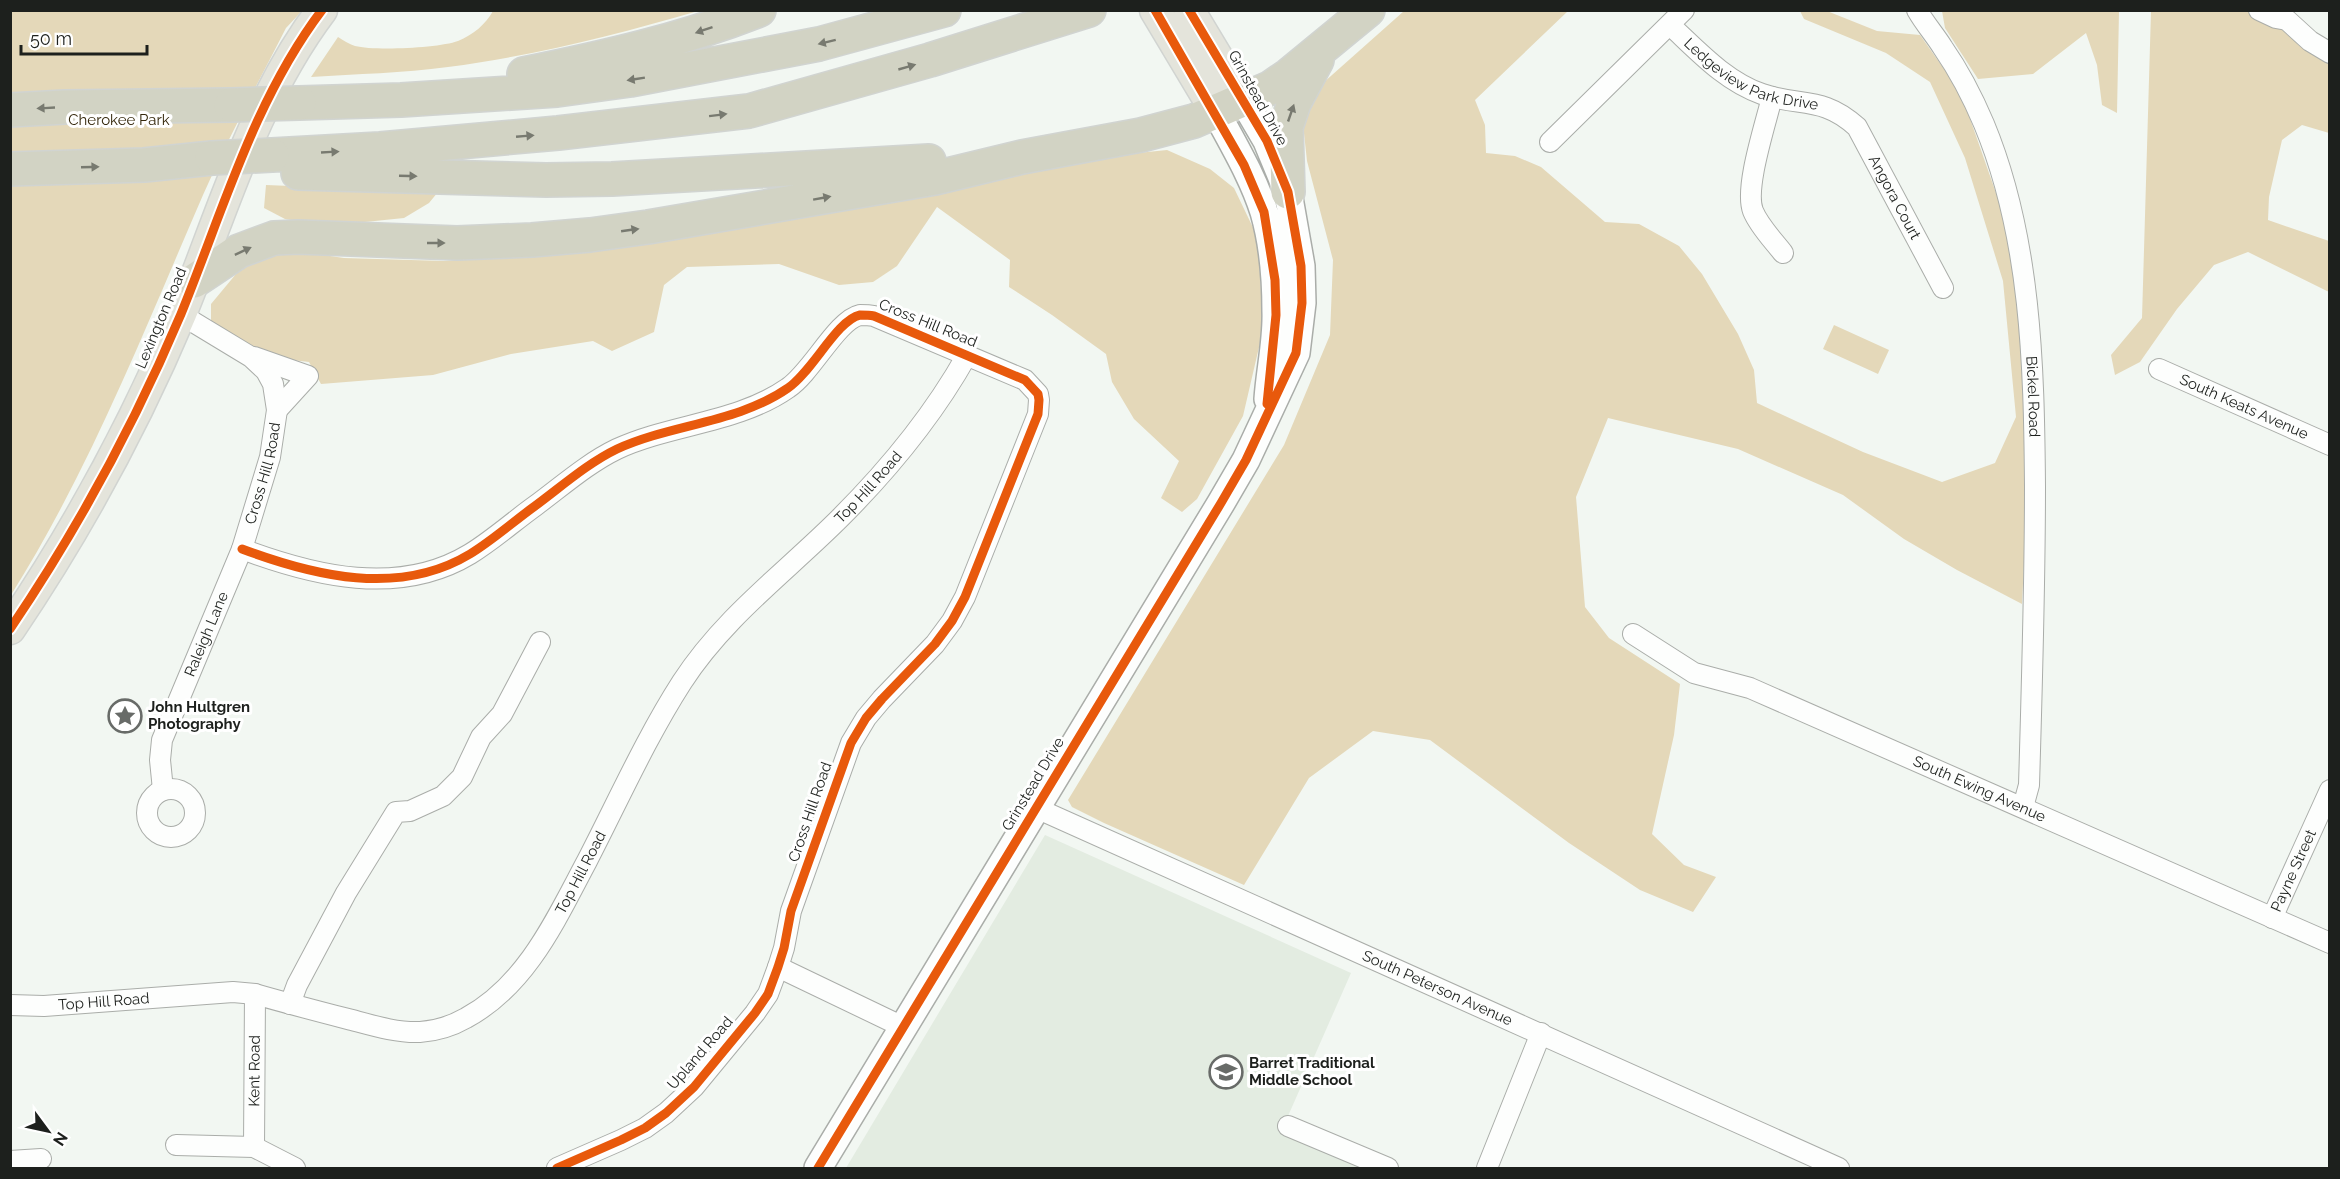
<svg xmlns="http://www.w3.org/2000/svg" width="2340" height="1179" font-family="Raleway,sans-serif">
	<style>
		.built { fill: #e3ece1 }
		.green { fill: #e4d8b9 }
		.lines { fill: none; stroke-linecap: round; stroke-linejoin: round }
		.street-casing { stroke: #aaada9; stroke-width: 22 }
		.secondary-casing { stroke: #aaada9; stroke-width: 30 }
		.primary-casing { stroke: #d1d4d1; stroke-width: 33 }
		.highway-casing { stroke: #d1d4d1; stroke-width: 36 }
		.street { stroke: #fdfefd; stroke-width: 20 }
		.secondary { stroke: #fdfefd; stroke-width: 27 }
		.primary { stroke: #e4e4db; stroke-width: 30 }
		.highway { stroke: #d2d3c4; stroke-width: 33 }
		.highway-bridge-casing { stroke: #d1d4d1; stroke-width: 36; stroke-linecap: butt }
		.highway-bridge { stroke: #d2d3c4; stroke-width: 33 }
		.cycleway-casing { stroke: #fff; stroke-width: 13 }
		.cycleway { stroke: #e8590c; stroke-width: 9 }
		.oneway { fill: #787a70 }
		.labels { text-anchor: middle; stroke-width: 6; stroke-linejoin: round; paint-order: stroke }
		.street-label { font-size: 15px; fill: #1d201d; stroke: #fff }
		.park-label { font-size: 15px; fill: #34270b; stroke: #fff }
		.poi-label { font-size: 15px; font-weight: bold; fill: #1d201d; stroke: #fff; text-anchor: start }
	</style>
	<rect width="100%" height="100%" fill="#f2f7f2"/>
	<!-- built -->
	<path class="built" d="M1045 835 1351 973 1281 1132 1359 1168H846Z"/>
	<!-- green -->
	<path class="green" d="M11 11H302L286 28C258 83 228 138 203 195 144 331 90 469 11 595Z
		M493 11V10L698 11C616 35 533 56 448 67 403 73 357 74 311 77L338 37C343 40 349 44 355 46 375 51 439 48 458 41 473 35 486 24 493 11Z
		M1404 11H1568L1475 100 1485 125 1486 153 1515 156 1541 167 1605 222 1639 224 1679 246 1702 274 1738 334 1754 370 1757 403 1863 452 1942 482 1995 463 2016 417 2003 281 1965 158 1930 82 1886 53 1804 19 1800 11H1827L1877 31 1920 35 1961 93 2003 213 2021 309 2030 439 2022 604 1957 570 1904 539 1843 495 1738 449 1608 418 1576 497 1585 607 1609 638 1680 684 1674 735 1652 834 1684 865 1716 877 1693 912 1640 890 1569 843 1430 740 1373 731 1309 778 1244 885 1104 823 1072 807 1068 800 1284 445 1330 335 1333 260 1307 161 1303 124 1323 83Z
		M1942 11H2119L2117 113 2102 105 2097 65 2086 33 2033 74 1978 79 1945 28Z
		M2151 11H2253L2329 60V133L2302 125 2282 140 2269 197 2268 220 2329 241V292L2248 252 2214 265 2177 309 2140 362 2115 375 2111 355 2142 318Z
		M1167 150 1210 169 1234 188 1258 238 1263 330 1243 416 1197 499 1182 512 1161 498 1179 461 1134 419 1112 382 1106 354 1052 315 1009 287 1010 260 937 207 897 266 873 282 839 285 779 264 687 267 664 285 654 332 612 351 593 341 511 354 433 375 321 384 309 362 275 358 228 338 211 321V304L241 268 289 250 344 258 444 261 586 251 1089 158Z
		M266 185 438 192 429 203 404 218 326 226 285 219 264 208Z
		M1834 325 1889 350 1878 374 1823 349Z"/>
	<g class="lines">
		<defs>
			<g id="street">
				<path id="s1" d="M1917 10C1925 24 1935 35 1943 48 1959 71 1973 98 1984 124 2031 237 2034 365 2035 486 2035 586 2032 685 2029 785L2023 807"/>
				<path d="M2259 10 2276 18 2287 20 2310 41 2330 53"/>
				<path id="s2" d="M1670 25C1698 51 1725 81 1762 94 1801 107 1823 96 1857 127L1943 288"/>
				<path d="M1772 97C1766 123 1744 188 1753 211 1759 226 1773 240 1783 253"/>
				<path d="M1550 142 1684 10"/>
				<path d="M254 357 308 376 277 410"/>
				<path id="s3" d="M2159 369 2330 445"/>
				<path d="M242 549C314 576 399 597 470 554 493 540 514 521 535 506 562 486 588 463 617 449 671 424 738 423 788 388 812 372 837 320 860 315 864 315 869 315 874 316L1025 380 1038 394 1039 400 1038 414 965 597 952 621 935 644 882 699 866 718 851 743 791 911 784 948 778 967 768 994 755 1013 694 1087 666 1113 645 1128 621 1140 557 1168"/>
				<path id="s4" d="M1633 634 1694 673 1750 688 2330 943"/>
				<circle cx="171" cy="813" r="24"/>
				<path id="s5" d="M163 790 160 760 162 740 242 549 270 457 277 410 273 384 266 371 251 357 180 314"/>
				<path id="s6" d="M1036 808 1839 1168"/>
				<path id="s7" d="M2272 918 2330 790"/>
				<path d="M778 967 903 1027"/>
				<path d="M290 1004 297 985 346 893 396 812 410 811 443 796 462 777 481 737 502 714 540 642"/>
				<path id="s8" d="M10 1005 44 1006 233 992 255 994C286 1003 317 1011 348 1019 371 1025 396 1033 420 1032 436 1031 452 1026 466 1018 527 985 556 919 587 861 618 801 646 738 682 682 724 617 786 572 840 518 888 470 934 414 967 355"/>
				<path d="M1288 1126 1388 1168"/>
				<path d="M176 1145 254 1147 295 1168"/>
				<path id="s9" d="M254 1147 255 994"/>
				<path d="M10 1161 41 1159"/>
				<path d="M1487 1168 1541 1033"/>
			</g>
			<path id="secondary" d="M1216 112C1233 144 1253 177 1264 212 1273 243 1276 279 1276 312 1277 340 1270 370 1268 399
				M818 1168 1221 503 1246 460 1296 353 1302 303 1301 266 1288 192 1267 141 1243 100"/>
			<path id="primary" d="M1155 10 1216 112
				M1189 10 1243 100
				M10 629C77 530 135 423 181 314 223 211 254 100 322 10"/>
			<path id="highway" d="M524 74C603 58 683 40 759 10
				M299 103 401 100 557 90 630 80 819 44 944 10
				M10 110 65 107 231 105
				M272 155 380 149 558 133 749 111 930 60 1089 10
				M10 169 144 165 212 158
				M298 173 546 180 612 179 929 161
				M1288 192 1286 127 1294 103 1317 60
				M194 281 239 251 274 238 298 237 457 243 532 240 590 235 648 227 935 178 1022 157 1141 135 1194 121 1270 88 1289 75 1368 10"/>
		</defs>
		<!-- street casing -->
		<use href="#street" class="street-casing"/>
		<!-- secondary casing -->
		<use href="#secondary" class="secondary-casing"/>
		<!-- primary casing -->
		<use href="#primary" class="primary-casing"/>
		<!-- highway casing -->
		<use href="#highway" class="highway-casing"/>
		<!-- street -->
		<use href="#street" class="street"/>
		<!-- secondary -->
		<use href="#secondary" class="secondary"/>
		<!-- primary -->
		<use href="#primary" class="primary"/>
		<!-- highway -->
		<use href="#highway" class="highway"/>
		<defs>
			<path id="highway-bridge" d="M231 105 299 103
				M212 158 272 155"/>
		</defs>
		<!-- highway-bridge casing -->
		<use href="#highway-bridge" class="highway-bridge-casing"/>
		<!-- highway-bridge -->
		<use href="#highway-bridge" class="highway-bridge"/>
		<defs>
			<path id="cycleway" d="M1155 10 1244 165 1264 212 1275 280 1276 315 1267 404
				M242 549C314 576 399 597 470 554 493 540 514 521 535 506 562 486 588 463 617 449 671 424 738 423 788 388 812 372 837 320 860 315 864 315 869 315 874 316L1025 380 1038 394 1039 400 1038 414 965 597 952 621 935 644 882 699 866 718 851 743 791 911 784 948 778 967 768 994 755 1013 694 1087 666 1113 645 1128 621 1140 557 1168
				M10 629C77 530 135 423 181 314 223 211 254 100 322 10
				M818 1168 1221 503 1246 460 1296 353 1302 303 1301 266 1288 192 1267 141 1189 10"/>
		</defs>
		<!-- cycleway casing -->
		<use href="#cycleway" class="cycleway-casing"/>
		<!-- cycleway -->
		<use href="#cycleway" class="cycleway"/>
	</g>
	<!-- one-way arrows -->
	<defs><path id="oneway-solid" d="M-6-.8H1V-3.2L6.5 0L1 3.2V.8H-6Z" transform="scale(1.5)"/></defs>
	<g class="oneway">
		<use href="#oneway-solid" transform="translate(704 30) rotate(161)"/>
		<use href="#oneway-solid" transform="translate(827 42) rotate(166)"/>
		<use href="#oneway-solid" transform="translate(907 67) rotate(-16)"/>
		<use href="#oneway-solid" transform="translate(636 79) rotate(171)"/>
		<use href="#oneway-solid" transform="translate(46 108) rotate(177)"/>
		<use href="#oneway-solid" transform="translate(1291 113) rotate(-71)"/>
		<use href="#oneway-solid" transform="translate(718 115) rotate(-7)"/>
		<use href="#oneway-solid" transform="translate(525 136) rotate(-5)"/>
		<use href="#oneway-solid" transform="translate(330 152) rotate(-3)"/>
		<use href="#oneway-solid" transform="translate(90 167) rotate(-2)"/>
		<use href="#oneway-solid" transform="translate(408 176) rotate(2)"/>
		<use href="#oneway-solid" transform="translate(822 198) rotate(-10)"/>
		<use href="#oneway-solid" transform="translate(630 230) rotate(-8)"/>
		<use href="#oneway-solid" transform="translate(436 243)"/>
		<use href="#oneway-solid" transform="translate(243 251) rotate(-25)"/>
	</g>
	<!-- icons -->
	<defs>
		<symbol id="sight-ring" viewBox="-11 -11 22 22"><circle r="9.5" fill="#fff" stroke="#686b68" stroke-width="1.5"/><path d="M0-6L1.8-2.2L6-1.7L2.9 1.2L3.7 5.4L0 3.3L-3.7 5.4L-2.9 1.2L-6-1.7L-1.8-2.2Z" fill="#686b68"/></symbol>
		<symbol id="school-ring" viewBox="-11 -11 22 22"><circle r="9.5" fill="#fff" stroke="#686b68" stroke-width="1.5"/><path d="M0-5L7-2L0 1L-7-2ZM-4 1L0 2.5L4 1V4Q0 6-4 4Z" fill="#686b68"/></symbol>
	</defs>
	<g fill-rule="evenodd">
		<use href="#sight-ring" x="106" y="697" width="38" height="38"/>
		<use href="#school-ring" x="1207" y="1053" width="38" height="38"/>
	</g>
	<g class="labels">
		<!-- street labels -->
		<g class="street-label">
			<text dy="5" stroke="none"><textPath href="#s2" startOffset="98">Ledgeview Park Drive</textPath></text>
			<text transform="translate(1258 98) rotate(61)" y="5">Grinstead Drive</text>
			<text dy="5" stroke="none"><textPath href="#s2" startOffset="298">Angora Court</textPath></text>
			<text transform="translate(161 318) rotate(-67)" y="5">Lexington Road</text>
			<text transform="translate(928 323) rotate(22)" y="5">Cross Hill Road</text>
			<text dy="5" stroke="none"><textPath href="#s1" startOffset="411">Bickel Road</textPath></text>
			<text dy="5" stroke="none"><textPath href="#s3" startOffset="93">South Keats Avenue</textPath></text>
			<text dy="5" stroke="none"><textPath href="#s5" startOffset="336">Cross Hill Road</textPath></text>
			<text dy="5" stroke="none"><textPath href="#s8" startOffset="1138">Top Hill Road</textPath></text>
			<text dy="5" stroke="none"><textPath href="#s5" startOffset="165">Raleigh Lane</textPath></text>
			<text transform="translate(1033 784) rotate(-59)" y="5">Grinstead Drive</text>
			<text dy="5" stroke="none"><textPath href="#s4" startOffset="381">South Ewing Avenue</textPath></text>
			<text transform="translate(810 812) rotate(-71)" y="5">Cross Hill Road</text>
			<text dy="5" stroke="none"><textPath href="#s7" startOffset="52">Payne Street</textPath></text>
			<text dy="5" stroke="none"><textPath href="#s8" startOffset="652">Top Hill Road</textPath></text>
			<text dy="5" stroke="none"><textPath href="#s6" startOffset="440">South Peterson Avenue</textPath></text>
			<text dy="5" stroke="none"><textPath href="#s8" startOffset="94">Top Hill Road</textPath></text>
			<text transform="translate(700 1053) rotate(-49)" y="5">Upland Road</text>
			<text dy="5" stroke="none"><textPath href="#s9" startOffset="76">Kent Road</textPath></text>
		</g>
		<!-- park labels -->
		<g class="park-label">
			<text x="119" y="125">Cherokee Park</text>
		</g>
		<!-- poi labels -->
		<g class="poi-label">
			<text x="148" y="712">John Hultgren<tspan x="148" dy="17">Photography</tspan></text>
			<text x="1249" y="1068">Barret Traditional<tspan x="1249" dy="17">Middle School</tspan></text>
		</g>
	</g>
	<!-- border -->
	<rect width="2340" height="1179" fill="none" stroke="#1d201d" stroke-width="24"/>
	<!-- north arrow -->
	<g transform="translate(48 1131) rotate(123)" stroke="#ffffff" stroke-width="4.5" paint-order="stroke">
	<path d="M0-4.5L10 22L0 15L-10 22Z" fill="#1d201d"/>
	<text y="-9" font-size="16" font-weight="bold" text-anchor="middle" fill="#1d201d">N</text>
	</g>
	<!-- scale -->
	<path d="M21 45v9h126v-9" fill="none" stroke="#1d201d" stroke-width="3"/>
	<text x="30" y="45" font-size="18" fill="#1d201d" stroke="#ffffff" stroke-width="4.5" paint-order="stroke">50 m</text>
</svg>
